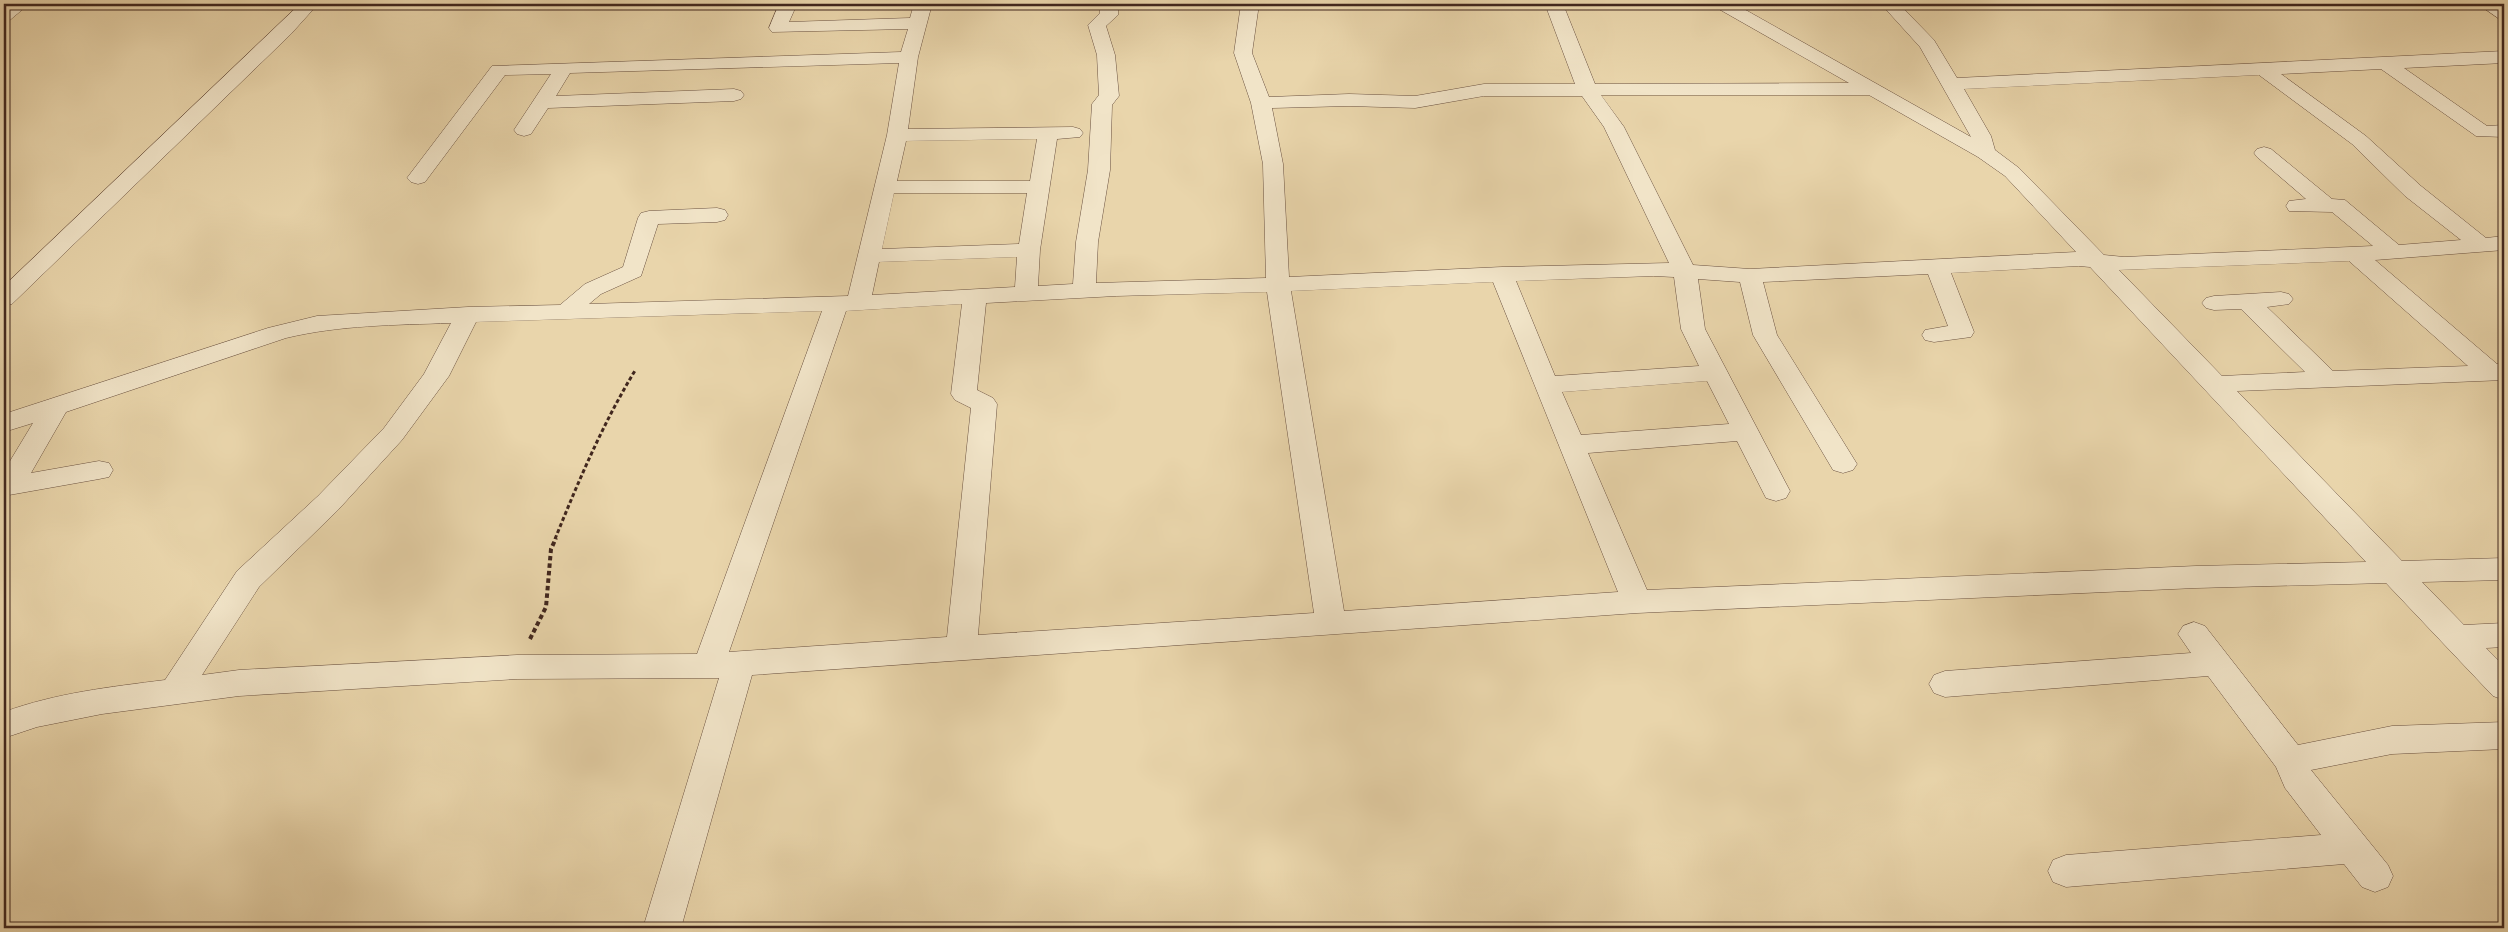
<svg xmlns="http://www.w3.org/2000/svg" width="2508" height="932" font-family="'IM FELL English',serif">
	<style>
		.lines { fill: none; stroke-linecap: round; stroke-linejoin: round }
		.minor-casing { stroke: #6b5241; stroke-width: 1 }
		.path-far1 { stroke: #41271e; stroke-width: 3; stroke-dasharray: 4 2.5; stroke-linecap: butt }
		.path { stroke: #41271e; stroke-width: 4; stroke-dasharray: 4.5 3; stroke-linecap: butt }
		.minor { fill: #f1e4c8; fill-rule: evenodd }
	</style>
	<rect width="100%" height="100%" fill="#e9d5ab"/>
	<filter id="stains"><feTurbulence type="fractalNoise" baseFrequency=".004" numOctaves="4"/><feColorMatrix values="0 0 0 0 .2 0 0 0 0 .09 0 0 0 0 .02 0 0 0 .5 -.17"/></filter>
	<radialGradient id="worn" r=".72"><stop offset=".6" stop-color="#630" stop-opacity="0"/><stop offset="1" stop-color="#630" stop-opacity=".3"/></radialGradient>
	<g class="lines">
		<defs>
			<path id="minor" d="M9 4H29L10 20 4 21V8Z
				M300 4H318L291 34 12 304 4 306V286Z
				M779 4H797L789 22 910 18 914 4H932L918 57 908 129 1073 127 1080 129 1083 133 1080 137 1057 139 1040 250 1038 286 1073 284 1076 242 1088 170 1092 104 1099 95 1097 55 1088 25 1100 13V4H1118V15L1106 26 1115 55 1119 96 1112 105 1110 170 1098 242 1096 283 1266 278 1263 164 1251 103 1234 53 1241 4H1259L1252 53 1269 97 1349 94 1415 96 1484 84H1575L1545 4H1563L1595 84 1849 83 1717 8 1714 4H1735L1971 137 1920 47 1881 4H1899L1934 40 1957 78 2504 51V63L2404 68 2487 126 2504 125V137L2476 136 2381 69 2281 74 2366 136 2421 186 2486 238 2504 236V250L2375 260 2497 364H2504V380L2237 391 2402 561 2504 558V580L2422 582 2464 625 2504 623V647L2486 648 2504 666V700L2493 696 2386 583 2196 588 1637 613 752 675 681 928H643L719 678 517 679 239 696 102 714 37 727 4 738V712C56 693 110 687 165 680L237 571 318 496 384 428 424 374 451 323C395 325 340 325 286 338L66 412 31 473 99 461 109 463 113 470 109 477 99 479 9 495 4 494V471L33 423 4 432V414L268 328 317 316 468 307 560 305 585 284 623 267 638 218 641 213 649 211 717 208 725 210 728 215 725 220 717 222 658 224 641 276 601 294 589 304 848 296 887 135 899 63 570 73 556 96 734 89 741 91 744 95 741 99 734 101 548 108 531 134 524 136 517 134 514 130 551 74 505 75 425 182 418 184 411 182 407 178 492 66 901 52 908 29 772 32 769 28ZM2259 75 2352 144 2405 196 2461 240 2399 245 2345 200 2332 199 2271 149 2264 147 2257 149 2254 153 2257 157 2306 199 2289 201 2286 206 2289 211 2332 212 2373 246 2124 257 2104 255 2019 168 1995 150 1991 136 1964 89ZM1601 95H1869L1978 157 2005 176 2076 252 1750 269 1693 265 1624 127ZM1484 96H1582L1604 127 1669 263 1502 267 1289 277 1283 164 1272 108 1349 106 1415 108ZM1037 139 1030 181H897L906 141ZM894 193H1027L1019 244 882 249ZM1017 257 1015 287 872 295 879 262ZM2349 261 2468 366 2333 371 2267 307 2289 304 2293 299 2289 294 2281 292 2214 296 2206 298 2202 303 2206 308 2214 310 2241 309 2305 372 2222 376 2119 270ZM2079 266 2090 267 2366 562 2196 566 1647 590 1588 453 1737 441 1766 498 1776 501 1786 498 1790 491 1705 329 1698 279 1740 282 1753 335 1833 470 1843 473 1853 470 1857 464 1777 335 1763 282 1928 274 1948 326 1925 330 1922 335 1925 340 1934 342 1971 337 1974 332 1951 273ZM1654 276 1674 277 1681 329 1699 366 1555 376 1516 281ZM1493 282 1618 592 1344 611 1291 291ZM1267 292 1314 613 978 635 997 404 993 398 977 390 986 303 1116 296ZM962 304 951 394 955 400 971 408 947 637 729 652 846 311ZM822 311 697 654 517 655 239 670 202 675 259 587 338 510 402 440 449 376 476 322ZM1707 381 1729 424 1581 435 1562 392Z
				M2478 4H2499L2504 7V19L2498 18Z
				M2194 622 2205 626 2298 745 2392 726 2504 722V749L2392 754 2311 770 2388 865 2393 876 2388 887 2375 892 2362 887 2344 864 2066 887 2053 882 2048 871 2053 860 2066 855 2321 835 2285 788 2276 767 2208 676 1945 697 1934 693 1929 684 1934 675 1945 671 2191 653 2178 634 2183 626Z"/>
		</defs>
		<!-- minor casing -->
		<use href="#minor" class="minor-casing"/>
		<!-- path-far1 -->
		<path class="path-far1" d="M555 539C579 480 603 423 636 369"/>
		<!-- path -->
		<path class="path" d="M530 639 546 607 551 549 556 538"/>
		<!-- minor -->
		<use href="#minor" class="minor"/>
	</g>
	<!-- margin -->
	<rect width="2508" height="932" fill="none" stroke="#e9d5ab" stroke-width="20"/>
	<rect x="5" y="5" width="2498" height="922" fill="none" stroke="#41271e" stroke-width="2.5"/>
	<rect x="10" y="10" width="2488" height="912" fill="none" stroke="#41271e"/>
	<rect width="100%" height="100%" filter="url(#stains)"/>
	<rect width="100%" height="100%" fill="url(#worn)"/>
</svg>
